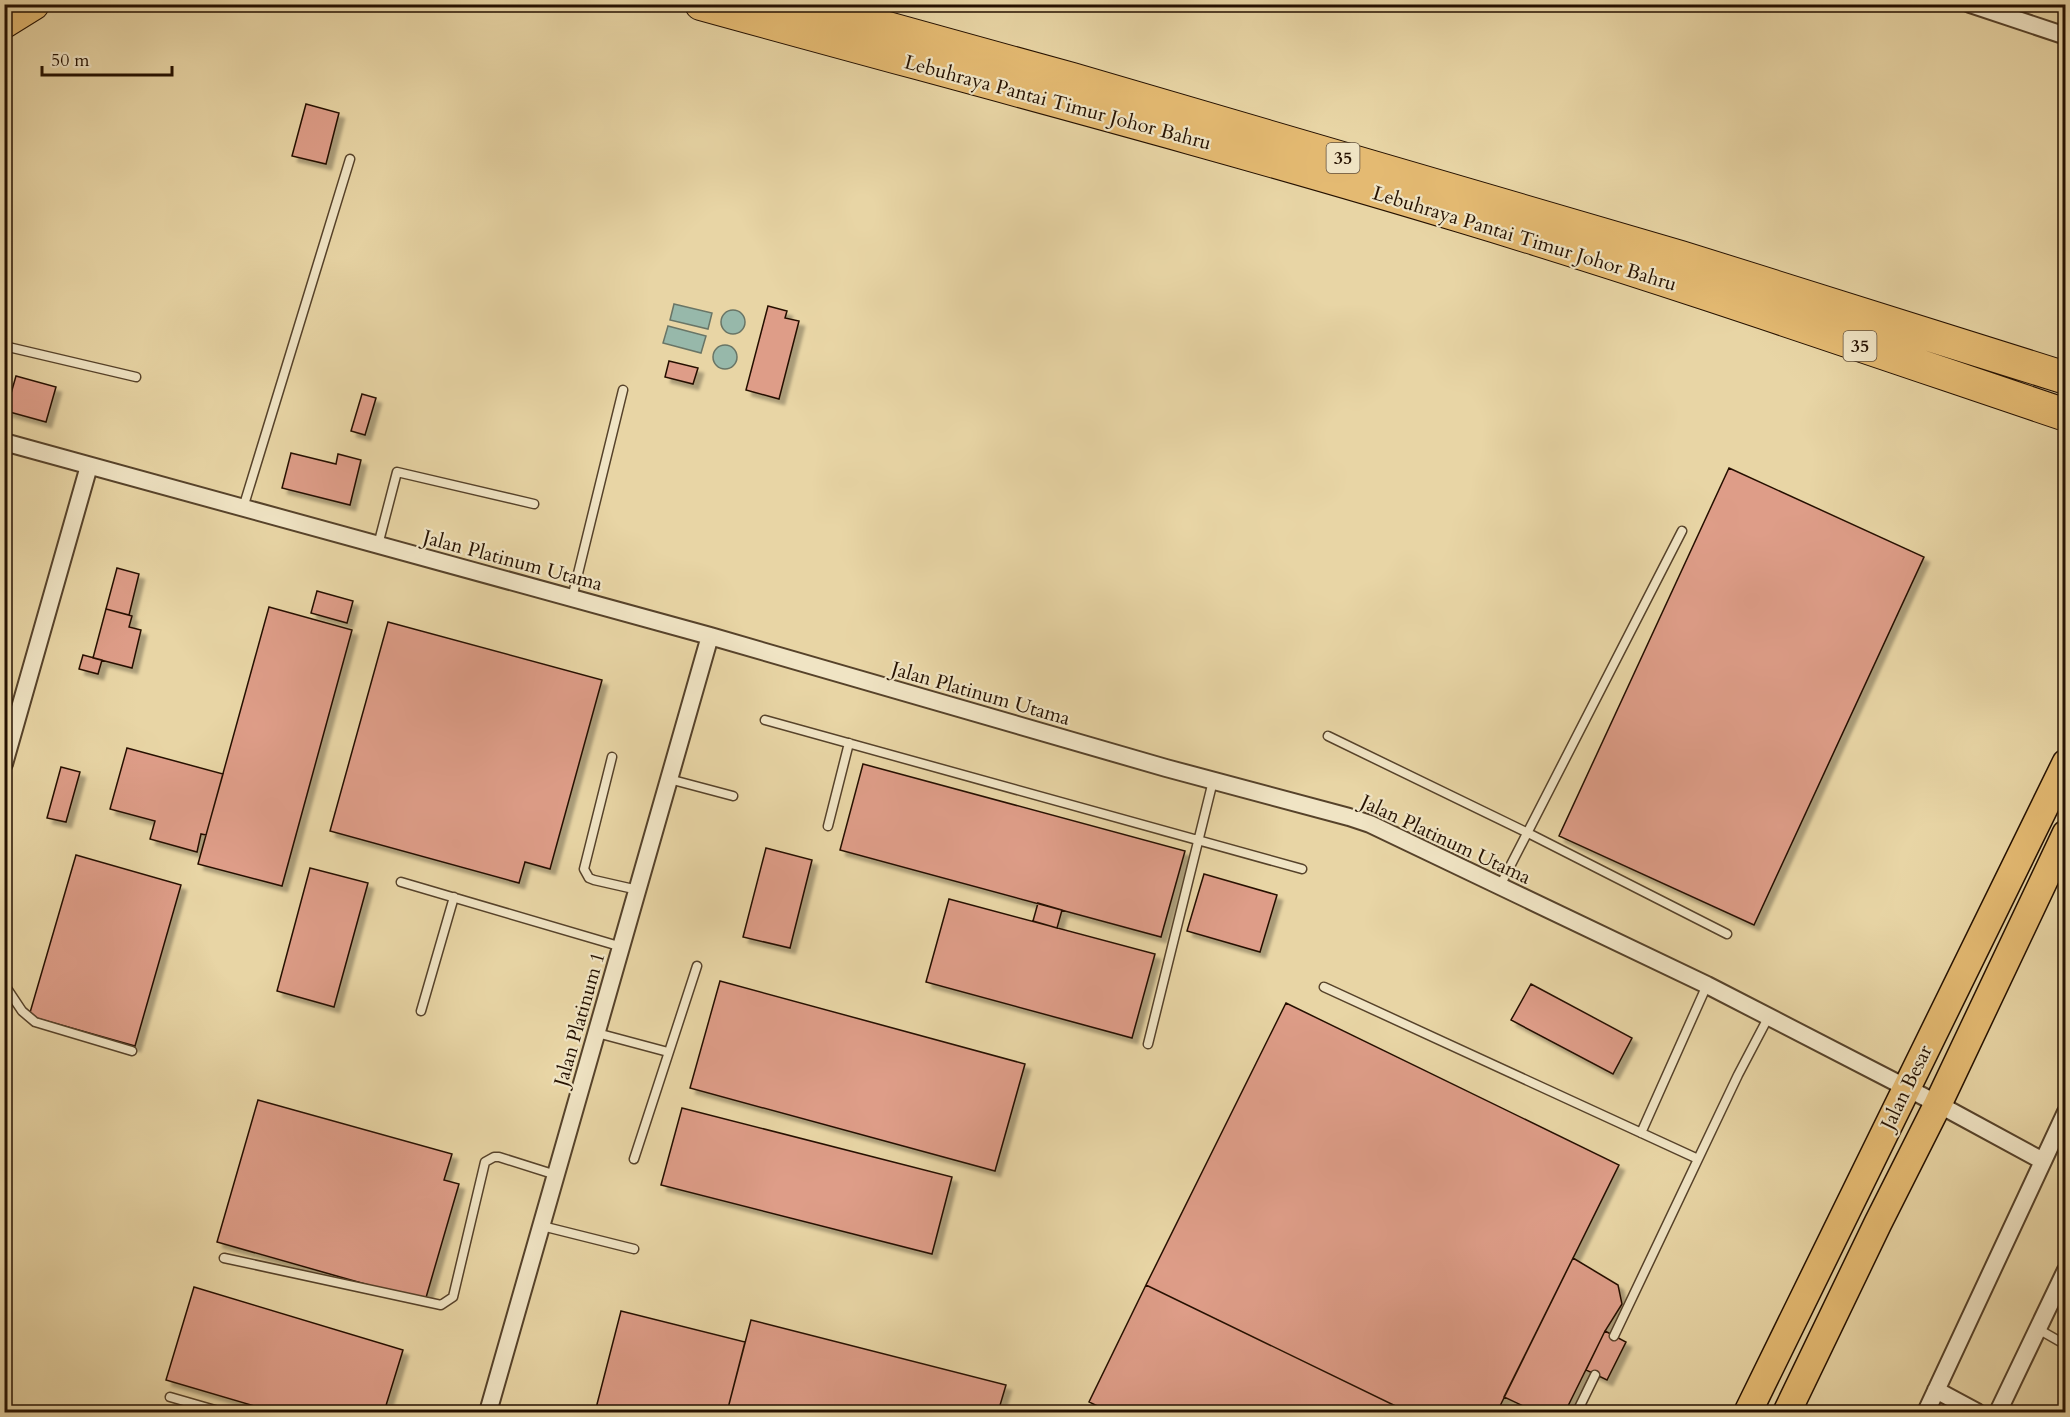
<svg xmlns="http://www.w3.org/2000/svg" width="2070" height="1417" font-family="Cardo,serif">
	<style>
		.water { fill: #97b8aa; stroke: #697566; stroke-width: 1.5 }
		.building { fill: #de9d88; stroke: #251101; stroke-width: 1.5; filter: url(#shadow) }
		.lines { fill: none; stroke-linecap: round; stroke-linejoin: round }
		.lane-casing { stroke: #56422a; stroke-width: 11 }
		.street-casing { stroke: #56422a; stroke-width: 20 }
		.primary-casing { stroke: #251101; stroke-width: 30 }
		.highway-casing { stroke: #251101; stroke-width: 34 }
		.lane { stroke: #f0e4c4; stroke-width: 8 }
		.street { stroke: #f0e4c4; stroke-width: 16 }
		.primary { stroke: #e4ba72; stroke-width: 27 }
		.highway { stroke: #e4ba72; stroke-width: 32 }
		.labels { text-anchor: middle; stroke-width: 4.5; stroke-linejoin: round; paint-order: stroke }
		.shield { fill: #f0e4c4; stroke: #62503c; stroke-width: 1.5 }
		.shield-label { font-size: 18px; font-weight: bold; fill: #251101 }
		.street-label { font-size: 20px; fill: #251101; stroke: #f0e4c4 }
	</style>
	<defs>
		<filter id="shadow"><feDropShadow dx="5.5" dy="5.5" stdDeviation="1.5" flood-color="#0004"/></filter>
	</defs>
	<rect width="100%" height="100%" fill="#e8d5a5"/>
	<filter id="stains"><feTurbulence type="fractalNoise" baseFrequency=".00333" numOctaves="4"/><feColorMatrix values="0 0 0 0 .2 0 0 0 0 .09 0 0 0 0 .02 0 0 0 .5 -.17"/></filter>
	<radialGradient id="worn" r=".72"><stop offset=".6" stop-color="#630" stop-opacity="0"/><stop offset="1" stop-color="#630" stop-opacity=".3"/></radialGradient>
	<!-- water -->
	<path class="water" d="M674 304 712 313 708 329 670 320Z
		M721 322a12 12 0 1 1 24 0a12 12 0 1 1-24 0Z
		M668 326 706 336 701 353 663 343Z
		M713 357a12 12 0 1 1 24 0a12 12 0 1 1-24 0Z"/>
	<!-- building -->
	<path class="building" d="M306 104 339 113 326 164 292 156Z
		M768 306 787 311 785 318 799 321 779 399 746 390Z
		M669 361 698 368 693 384 665 377Z
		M16 376 56 387 46 422 6 411Z
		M362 394 376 398 365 435 351 431Z
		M291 453 336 464 338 454 361 460 350 505 282 488Z
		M1729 468 1924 557 1754 925 1559 836Z
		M117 568 139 574 129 615 106 609Z
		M317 591 353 601 347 623 311 613Z
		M269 607 352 630 282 886 198 864Z
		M106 609 132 616 129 627 141 630 132 668 93 658Z
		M388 622 602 680 550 869 525 862 519 883 330 831Z
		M83 655 102 660 98 674 79 669Z
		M127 748 223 774 206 835 201 834 197 852 150 839 155 821 110 809Z
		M863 764 1185 851 1161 937 840 850Z
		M61 767 80 772 66 822 47 818Z
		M766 848 812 860 790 948 743 937Z
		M76 855 181 885 135 1046 29 1016Z
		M310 868 368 883 334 1007 277 991Z
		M1204 874 1277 895 1260 952 1187 931Z
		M949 899 1155 954 1132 1038 926 982Z
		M1038 903 1062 910 1057 928 1033 921Z
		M720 981 1025 1064 995 1171 690 1088Z
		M1531 984 1632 1038 1613 1074 1511 1020Z
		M1286 1003 1619 1165 1497 1412H1408L1146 1285Z
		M258 1100 452 1154 444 1180 459 1184 425 1301 217 1242Z
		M682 1108 952 1177 932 1254 661 1185Z
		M1573 1258 1618 1285 1622 1304 1605 1331 1565 1412H1536L1504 1397Z
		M1146 1285 1408 1412H1110L1089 1402Z
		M194 1287 403 1350 384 1412H275L166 1380Z
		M621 1311 745 1342 727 1412H595Z
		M751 1320 1006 1385 998 1412H727Z
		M1605 1331 1626 1342 1607 1380 1586 1370Z"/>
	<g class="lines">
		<defs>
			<path id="lane" d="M4 346 136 377
				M243 508 350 159
				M378 545 397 472 534 504
				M572 598 623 390
				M765 720 1302 869
				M1328 736 1528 833 1727 934
				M612 757 584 869 589 878 594 880 638 890
				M669 779 733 796
				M828 826 849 743
				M401 882 622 947
				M1500 886 1682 531
				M4 984 22 1011 35 1022 132 1051
				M1324 987 1698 1159
				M421 1011 454 897
				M597 1033 668 1052
				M1148 1044 1213 781
				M1641 1133 1707 985
				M634 1159 697 966
				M542 1226 634 1249
				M224 1258 441 1305 453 1297 485 1162 494 1157H499L556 1175
				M2038 1329 2066 1345
				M1614 1336 1738 1075 1769 1016
				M170 1397 222 1412
				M1577 1412 1595 1375"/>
			<path id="street" d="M1970 4 2066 36
				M4 442 710 636 1166 768 1349 817 1370 824 1707 985 1938 1104 2043 1161
				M4 764 89 466
				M1936 1390 1977 1412
				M488 1412 710 636
				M1926 1412 2066 1112
				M1998 1412 2066 1270"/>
			<path id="primary" d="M1748 1412 2066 763
				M1787 1412 1878 1223 1938 1104 2066 834"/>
			<path id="highway" d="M701 4C954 74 1208 140 1460 216 1663 277 1864 347 2066 415
				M801 4 1072 79 1681 257 2066 378
				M4 22 33 4"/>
		</defs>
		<!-- lane casing -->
		<use href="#lane" class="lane-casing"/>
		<!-- street casing -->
		<use href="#street" class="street-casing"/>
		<!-- primary casing -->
		<use href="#primary" class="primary-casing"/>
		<!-- highway casing -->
		<use href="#highway" class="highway-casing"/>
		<!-- lane -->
		<use href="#lane" class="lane"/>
		<!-- street -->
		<use href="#street" class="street"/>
		<!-- primary -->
		<use href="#primary" class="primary"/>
		<!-- highway -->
		<use href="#highway" class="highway"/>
	</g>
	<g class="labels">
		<!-- shield labels -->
		<g class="shield">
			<rect x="1326.5" y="143" width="33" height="30" rx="4.5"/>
			<rect x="1843.5" y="331" width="33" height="30" rx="4.5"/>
		</g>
		<g class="shield-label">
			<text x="1343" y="164">35</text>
			<text x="1860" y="352">35</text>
		</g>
		<!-- street labels -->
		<g class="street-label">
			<text transform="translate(1058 102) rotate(15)" y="7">Lebuhraya Pantai Timur Johor Bahru</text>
			<text transform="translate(1525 238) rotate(17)" y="7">Lebuhraya Pantai Timur Johor Bahru</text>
			<text transform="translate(513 560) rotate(15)" y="7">Jalan Platinum Utama</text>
			<text transform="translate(981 693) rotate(16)" y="7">Jalan Platinum Utama</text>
			<text transform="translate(1446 839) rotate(25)" y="7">Jalan Platinum Utama</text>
			<text transform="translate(579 1019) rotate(-74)" y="7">Jalan Platinum 1</text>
			<text transform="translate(1906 1087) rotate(-64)" y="7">Jalan Besar</text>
		</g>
	</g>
	<!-- margin -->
	<rect width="2070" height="1417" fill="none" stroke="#e8d5a5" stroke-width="24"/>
	<rect x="6" y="6" width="2058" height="1405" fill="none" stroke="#251101" stroke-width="3"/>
	<rect x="12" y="12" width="2046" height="1393" fill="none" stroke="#251101" stroke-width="1.5"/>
	<!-- scale -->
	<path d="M42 66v9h130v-9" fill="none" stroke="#251101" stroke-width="3"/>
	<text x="51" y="66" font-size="18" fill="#251101" stroke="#f0e4c4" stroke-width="4.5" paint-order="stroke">50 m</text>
	<rect width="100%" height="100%" filter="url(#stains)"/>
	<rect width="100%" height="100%" fill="url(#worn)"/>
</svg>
